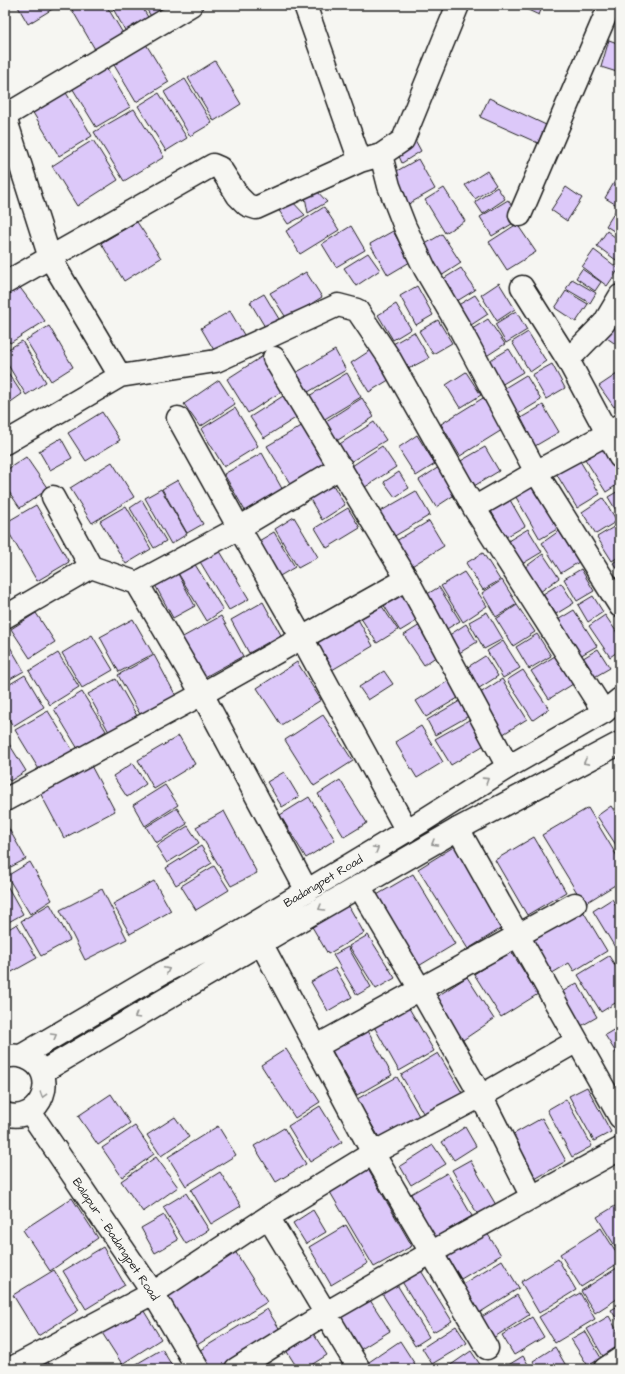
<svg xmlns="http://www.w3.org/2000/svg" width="625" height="1374" font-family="'Architects Daughter',sans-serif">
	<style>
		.building { fill: #dcc8f9; stroke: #1c1c1c }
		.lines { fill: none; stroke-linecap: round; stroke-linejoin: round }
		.minor-casing { stroke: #1c1c1c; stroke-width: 25 }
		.tertiary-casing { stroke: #1c1c1c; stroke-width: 25 }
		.secondary-casing { stroke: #1c1c1c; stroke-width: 25 }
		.minor { stroke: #f6f6f2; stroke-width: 22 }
		.tertiary { stroke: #f6f6f2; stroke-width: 22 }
		.secondary { stroke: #f6f6f2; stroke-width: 22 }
		.oneway { stroke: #949492 }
		.labels { text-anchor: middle; stroke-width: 3; stroke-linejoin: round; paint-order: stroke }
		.street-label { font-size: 12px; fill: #1c1c1c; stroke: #f6f6f2 }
	</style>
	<rect width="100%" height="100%" fill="#f6f6f2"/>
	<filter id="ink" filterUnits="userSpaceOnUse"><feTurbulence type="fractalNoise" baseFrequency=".025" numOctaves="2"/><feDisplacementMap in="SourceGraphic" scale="8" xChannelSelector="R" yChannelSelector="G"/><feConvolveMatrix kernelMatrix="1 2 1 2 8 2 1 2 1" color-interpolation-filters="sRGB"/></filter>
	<g filter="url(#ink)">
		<!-- building -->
		<path class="building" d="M17 5H59L28 24Z
			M77 5H106L124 35 96 51 71 8Z
			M111 5H141L149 19 126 32Z
			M144 5H173L152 18Z
			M517 5H543L539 15Z
			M609 40 620 44V73L601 67Z
			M144 41 169 82 136 102 111 60Z
			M215 61 241 104 214 121 188 78Z
			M105 65 130 107 96 127 71 86Z
			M185 79 212 123 190 136 164 92Z
			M65 91 92 136 59 156 32 111Z
			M159 93 187 138 166 151 138 106Z
			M489 98 546 125 538 143 480 117Z
			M134 109 164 157 124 181 94 132Z
			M414 138 421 151 402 163 398 154Z
			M93 140 118 180 77 206 52 166Z
			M418 159 435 189 405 206 388 176Z
			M487 171 496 185 475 199 465 185Z
			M615 181 620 184V207L605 198Z
			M497 187 505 199 483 214 475 202Z
			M566 187 582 198 567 221 551 210Z
			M444 188 465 221 445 233 425 200Z
			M316 190 327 202 308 213 305 197Z
			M290 199 305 215 288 224 278 209Z
			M508 200 520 219 492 236 480 217Z
			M324 207 339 230 300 254 286 231Z
			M616 210 620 212V235L606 226Z
			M137 222 161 258 124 281 101 243Z
			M517 224 536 252 507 270 489 242Z
			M351 226 365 250 336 267 322 244Z
			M393 231 410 262 388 275 370 244Z
			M607 231 620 241V263L597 246Z
			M442 234 461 263 441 276 422 246Z
			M594 250 619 269 607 286 582 267Z
			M368 253 380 270 356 286 344 268Z
			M461 268 475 290 457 301 443 279Z
			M582 269 601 282 595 291 576 278Z
			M306 272 322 297 287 319 270 293Z
			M572 279 596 293 590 303 566 289Z
			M499 283 515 309 497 321 481 295Z
			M18 285 45 321 10 343 5 335V293Z
			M417 286 433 315 416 325 400 296Z
			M566 291 588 304 576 322 555 308Z
			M264 294 279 319 265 327 250 302Z
			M475 295 488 314 468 327 455 307Z
			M396 304 411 329 393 340 378 315Z
			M230 311 247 340 218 357 201 328Z
			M516 311 527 330 506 343 495 324Z
			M616 318 620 320V347L604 336Z
			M488 319 505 344 485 357 469 331Z
			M438 320 452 343 433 354 419 331Z
			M49 326 73 367 51 381 26 340Z
			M414 332 429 358 408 369 393 344Z
			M528 332 546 361 530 372 512 342Z
			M22 341 46 382 26 395 5 360V351Z
			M374 348 392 378 369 392 351 363Z
			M509 349 523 372 501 385 487 362Z
			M335 350 346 370 303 395 292 375Z
			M266 354 287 388 248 413 227 379Z
			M552 364 565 388 546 399 532 375Z
			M5 368 22 394 5 406Z
			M466 372 481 395 460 408 446 385Z
			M620 372V402L614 407 599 386Z
			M347 373 361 397 323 420 309 396Z
			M526 375 541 400 518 414 503 389Z
			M219 380 235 404 200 427 184 404Z
			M291 391 305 412 264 438 250 417Z
			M362 398 374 417 335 442 323 423Z
			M483 398 502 430 460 456 441 424Z
			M543 405 559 432 535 446 519 419Z
			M235 408 258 446 224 467 201 429Z
			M102 412 120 440 86 461 68 433Z
			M374 422 386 440 347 464 335 447Z
			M305 424 328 463 291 485 267 446Z
			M417 435 435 464 416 476 398 448Z
			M61 438 72 458 50 470 39 451Z
			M382 446 396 467 359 491 346 470Z
			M604 446 620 470V483L606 492 585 459Z
			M485 447 499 471 474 486 459 462Z
			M262 453 285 494 248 516 224 474Z
			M577 456 600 494 577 508 554 470Z
			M26 457 48 489 20 508 5 486V471Z
			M112 462 134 497 92 523 70 488Z
			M439 467 456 494 436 507 419 480Z
			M399 472 409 488 395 497 384 482Z
			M178 480 203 524 187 533 162 489Z
			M330 480 345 505 322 520 307 494Z
			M531 481 559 528 540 539 513 492Z
			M161 489 187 534 171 544 145 498Z
			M620 490V517L608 497Z
			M416 491 430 515 388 540 374 515Z
			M506 493 525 526 506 537 487 504Z
			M603 498 617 521 596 534 582 512Z
			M142 500 166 541 154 548 130 508Z
			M36 505 69 562 37 581 5 526V523Z
			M126 506 151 549 126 564 100 521Z
			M348 508 360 528 327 548 315 528Z
			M294 517 318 557 298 568 275 529Z
			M429 521 444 546 407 569 391 544Z
			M617 525 620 529V556L612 561 597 537Z
			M528 529 542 552 522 564 508 541Z
			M559 531 579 562 561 573 542 543Z
			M274 532 295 567 273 580 252 545Z
			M218 548 249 599 229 610 199 560Z
			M483 553 500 580 483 590 466 563Z
			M543 554 559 578 540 592 524 568Z
			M191 558 223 610 207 621 175 568Z
			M620 558V573L613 563Z
			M581 569 594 591 577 601 564 579Z
			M177 572 195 606 173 618 155 585Z
			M464 572 487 606 463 622 441 586Z
			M502 580 517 604 496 617 482 593Z
			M561 583 574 603 556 614 543 594Z
			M403 584 423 617 400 631 380 599Z
			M5 585 9 592 5 594Z
			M439 587 460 621 445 630 424 596Z
			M593 596 603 612 588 622 578 605Z
			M377 599 398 630 377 643 357 612Z
			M263 602 281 635 249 653 231 620Z
			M517 605 535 632 513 646 496 619Z
			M574 610 597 646 578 657 556 621Z
			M354 612 373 646 332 670 313 636Z
			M487 612 503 639 484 649 469 622Z
			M36 613 55 642 30 658 11 629Z
			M605 615 620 637V650L610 657 589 626Z
			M221 616 243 656 203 678 181 638Z
			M133 619 153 654 119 672 100 637Z
			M466 624 477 642 456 655 445 638Z
			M420 625 440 654 424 665 404 635Z
			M537 634 551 656 529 669 516 647Z
			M92 635 113 670 82 688 62 653Z
			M5 638 24 671 5 682Z
			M503 641 520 668 503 678 487 651Z
			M598 649 610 668 591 679 580 660Z
			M58 653 79 687 50 705 29 671Z
			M154 655 176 696 141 716 118 675Z
			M485 656 498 676 473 692 460 672Z
			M555 656 573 684 549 699 531 671Z
			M297 662 321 700 281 725 257 688Z
			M523 670 549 709 533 720 507 680Z
			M384 671 393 684 368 700 359 687Z
			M25 675 44 707 13 726 5 713V687Z
			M453 678 463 695 426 717 416 701Z
			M116 679 137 716 109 732 88 694Z
			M502 679 527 719 497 738 471 699Z
			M82 692 106 731 78 749 54 709Z
			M465 698 474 713 435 735 427 720Z
			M48 711 73 751 40 771 15 730Z
			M323 715 353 761 314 786 285 740Z
			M476 716 491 741 451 765 435 739Z
			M421 726 443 762 417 778 395 742Z
			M179 736 195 764 154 789 138 760Z
			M6 739 26 771 10 781 5 774Z
			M88 760 115 811 64 838 37 787Z
			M133 763 146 784 127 797 113 776Z
			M284 772 299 797 282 807 267 782Z
			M340 780 367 823 344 837 318 794Z
			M165 785 178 805 145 826 133 805Z
			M309 797 335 840 306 858 280 815Z
			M611 806 620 820V851L597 816Z
			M177 808 187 824 156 843 146 827Z
			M588 808 620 861V882L584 904 542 835Z
			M224 811 257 873 231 886 196 827Z
			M5 822 26 859 5 870Z
			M188 826 199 843 167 863 156 846Z
			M534 837 566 892 527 915 495 860Z
			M201 846 212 863 176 885 166 868Z
			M455 846 505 926 468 949 418 869Z
			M30 862 52 900 30 914 7 876Z
			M214 866 229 890 196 910 181 886Z
			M413 874 455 944 417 967 375 896Z
			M154 881 171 911 130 934 113 904Z
			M5 882 23 914 5 924Z
			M102 889 127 939 85 960 60 910Z
			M612 899 620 912V946L616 949 593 911Z
			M347 903 364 933 328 954 311 925Z
			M50 904 70 940 41 956 21 921Z
			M583 911 607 951 574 971 569 963 549 975 529 943Z
			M17 924 37 958 10 973 5 964V931Z
			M368 935 395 978 376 989 349 946Z
			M348 947 371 987 357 995 333 955Z
			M511 951 538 994 501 1017 474 974Z
			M609 956 620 973V1000L601 1012 578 975Z
			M335 968 352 997 328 1011 311 982Z
			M467 977 494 1019 457 1044 430 1001Z
			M577 983 597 1017 576 1029 557 995Z
			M406 1003 434 1051 399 1071 372 1023Z
			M620 1026V1059L605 1035Z
			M366 1027 392 1075 357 1095 330 1047Z
			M286 1049 320 1102 295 1118 261 1065Z
			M438 1053 464 1096 426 1118 401 1075Z
			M397 1077 419 1116 380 1139 357 1099Z
			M587 1087 611 1132 594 1141 569 1096Z
			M111 1094 130 1123 98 1145 78 1116Z
			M566 1099 592 1146 572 1157 547 1110Z
			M320 1106 342 1142 310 1162 288 1126Z
			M175 1117 189 1137 161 1156 147 1135Z
			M542 1118 566 1161 535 1179 510 1136Z
			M135 1126 154 1154 122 1177 102 1148Z
			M218 1126 236 1155 186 1186 168 1157Z
			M465 1127 476 1146 454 1160 442 1142Z
			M284 1128 306 1164 276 1182 254 1146Z
			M433 1145 446 1164 411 1185 400 1166Z
			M156 1157 178 1187 143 1212 121 1181Z
			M470 1160 496 1205 478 1215 452 1170Z
			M365 1164 412 1246 374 1267 327 1187Z
			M220 1172 241 1206 211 1224 191 1190Z
			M447 1173 472 1216 434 1238 409 1195Z
			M186 1193 209 1230 186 1244 163 1207Z
			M72 1198 98 1238 50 1271 23 1230Z
			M620 1203V1254L597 1217Z
			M313 1210 326 1232 306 1244 293 1223Z
			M164 1215 178 1240 155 1253 141 1228Z
			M346 1225 368 1263 331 1285 309 1247Z
			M601 1228 620 1258V1262L581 1287 560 1254Z
			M487 1233 501 1255 461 1279 447 1256Z
			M103 1247 125 1285 86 1309 63 1271Z
			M233 1248 267 1302 197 1345 164 1291Z
			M558 1259 576 1290 539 1313 521 1282Z
			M502 1260 519 1288 479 1313 461 1285Z
			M620 1266V1297L595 1313 581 1291Z
			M420 1269 452 1321 433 1332 401 1280Z
			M54 1270 79 1310 38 1336 13 1295Z
			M396 1283 429 1337 415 1346 381 1292Z
			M580 1293 595 1319 555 1343 539 1317Z
			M517 1295 529 1315 493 1338 480 1318Z
			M368 1297 390 1331 358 1351 337 1317Z
			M139 1303 161 1339 122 1364 99 1328Z
			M620 1305V1324L611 1310Z
			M267 1309 284 1336 232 1369H201L192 1355Z
			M609 1316 620 1336V1349L604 1358 587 1329Z
			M532 1317 544 1337 514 1355 502 1335Z
			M456 1326 467 1343 432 1364 422 1348Z
			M309 1327 327 1355 305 1369H298L282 1344Z
			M585 1331 601 1358 588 1366 571 1339Z
			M400 1341 418 1369H369L366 1364Z
			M555 1347 568 1369H538L533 1361Z
			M162 1349 174 1369H128Z
			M471 1351 483 1369H445Z
			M523 1356 531 1369H502Z
			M48 1362 52 1369H36Z"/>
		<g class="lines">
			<defs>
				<path id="minor" d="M305 5 360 161
					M5 116 191 5
					M5 117 50 258 120 376
					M381 155 389 186 405 227 425 269 460 329 536 472 620 606
					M520 215 610 5
					M5 283 213 165 220 168 222 171 238 196 247 205 256 208 360 161 381 155 403 140 458 5
					M522 287 568 360 620 457
					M274 358 407 579 508 767
					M568 360 604 323 620 296
					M178 418 239 528 302 638 407 831
					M5 443 120 376 216 361 338 305 357 310 388 356 474 508 604 712
					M53 497 91 567 137 583 202 694 307 891
					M474 508 536 472 607 434 620 425
					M137 583 239 528 341 467
					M5 617 91 567
					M5 800 202 694 407 579
					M458 829 620 1117
					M359 886 420 989 481 1096 532 1197
					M261 943 373 1153 487 1348
					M317 1046 575 904
					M268 1217 359 1369
					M10 1369 153 1293 268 1217 373 1153 481 1096 577 1041
					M236 1369 326 1313 432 1252 620 1149
					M605 1369 620 1359"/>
				<path id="tertiary" d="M30 1112 153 1293 198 1369"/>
				<path id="secondary" d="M21 1056 162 973 220 943 421 822 508 767 604 712 620 699
					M5 1057C12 1055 19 1055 26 1058 61 1071 42 1126 5 1114
					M42 1072 261 943 458 829 620 743"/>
			</defs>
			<!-- minor casing -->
			<use href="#minor" class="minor-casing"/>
			<!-- tertiary casing -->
			<use href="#tertiary" class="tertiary-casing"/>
			<!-- secondary casing -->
			<use href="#secondary" class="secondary-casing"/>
			<!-- minor -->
			<use href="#minor" class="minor"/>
			<!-- tertiary -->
			<use href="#tertiary" class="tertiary"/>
			<!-- secondary -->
			<use href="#secondary" class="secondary"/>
		</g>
		<!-- one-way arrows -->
		<defs><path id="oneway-chevron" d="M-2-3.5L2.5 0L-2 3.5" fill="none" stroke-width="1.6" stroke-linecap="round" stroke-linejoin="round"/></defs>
		<g class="oneway">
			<use href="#oneway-chevron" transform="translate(586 762) rotate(152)"/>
			<use href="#oneway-chevron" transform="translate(486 780) rotate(-33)"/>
			<use href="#oneway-chevron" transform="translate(434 843) rotate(150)"/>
			<use href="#oneway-chevron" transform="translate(376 849) rotate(-31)"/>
			<use href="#oneway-chevron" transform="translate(321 908) rotate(150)"/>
			<use href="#oneway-chevron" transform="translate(167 970) rotate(-27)"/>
			<use href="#oneway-chevron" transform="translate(137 1016) rotate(149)"/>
			<use href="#oneway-chevron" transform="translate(54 1036) rotate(-30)"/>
			<use href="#oneway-chevron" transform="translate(43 1095) rotate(108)"/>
		</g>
	</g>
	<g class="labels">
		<!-- street labels -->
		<g class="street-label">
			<text transform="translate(323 881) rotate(-31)" y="4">Badangpet Road</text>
			<text transform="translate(116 1239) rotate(56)" y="4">Balapur - Badangpet Road</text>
		</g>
	</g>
	<!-- margin -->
	<rect width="625" height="1374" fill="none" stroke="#f6f6f2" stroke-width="20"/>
	<rect x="10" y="10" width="605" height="1354" fill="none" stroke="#1c1c1c" stroke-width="1.5" filter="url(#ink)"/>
</svg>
